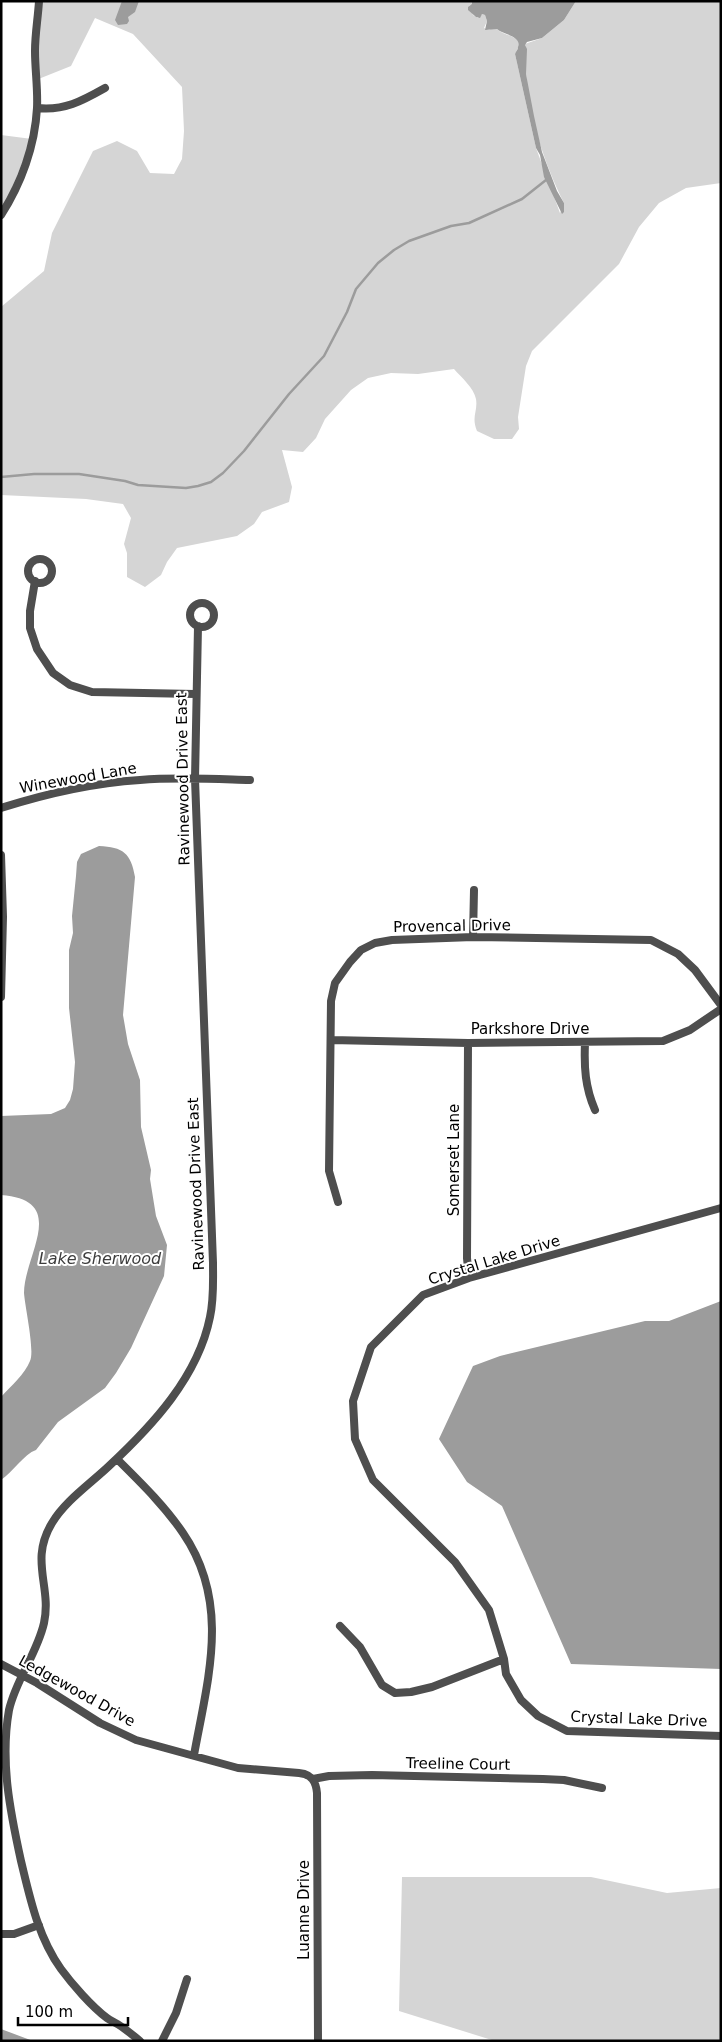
<svg xmlns="http://www.w3.org/2000/svg" width="722" height="2042" font-family="'DejaVu Sans',sans-serif">
	<style>
		.green { fill: #d5d5d5 }
		.water { fill: #9c9c9c }
		.lines { fill: none; stroke-linecap: round; stroke-linejoin: round }
		.stream { stroke: #9c9c9c; stroke-width: 2.5 }
		.street { stroke: #4e4e4e; stroke-width: 8 }
		.labels { text-anchor: middle; stroke-width: 4; stroke-linejoin: round; paint-order: stroke }
		.street-label { font-size: 15px; fill: #000; stroke: #fff }
		.water-label { font-size: 16px; font-style: italic; fill: #3d3d3d; stroke: #fff }
	</style>
	<rect width="100%" height="100%" fill="#fff"/>
	<!-- green -->
	<path class="green" d="M39 1H472V5L469 6 473 15 478 18 482 14 485 15 487 21 484 28 489 30 492 28 497 29C505 38 527 34 515 54L536 148 560 213 564 203C545 165 529 117 526 74 525 63 526 53 525 44L542 38 564 20 576 1H721V183L686 188 659 203 639 227 619 264 532 351 526 366 518 417 519 429 512 439H494L477 431C471 416 478 412 476 399 474 388 461 377 454 369L418 374 391 373 368 378 351 390 325 419 316 438 303 452 282 450 292 487 289 502 262 512 254 524 237 536 177 548 167 562 161 575 145 587 127 577V553L124 544 131 518 123 504 86 499 1 495V307L44 271 52 233 93 151 117 141 137 151 150 173 174 174 182 159 184 131 182 87 133 34 95 18 71 66 36 80Z
		M1 135 32 139 1 215Z
		M402 1877H591L667 1893 721 1888V2041H495L399 2011Z"/>
	<!-- water -->
	<path class="water" d="M122 1H139L135 12 128 17 129 21 127 24 118 25 115 20Z
		M472 1H576L564 20 542 38 527 42 525 45 527 49 526 74 534 116 542 152 557 191 564 203V212L562 214 544 177 540 155 536 148 515 54C516 51 518 50 518 47 522 36 502 34 497 29L485 30 487 21 485 15 482 14 480 18 476 17 468 10V7L472 4Z
		M99 846C123 847 131 853 135 877L123 1015 128 1044 140 1080 141 1127 151 1170 150 1179 156 1216 167 1245 164 1276 131 1348 116 1373 105 1388 58 1422 36 1450C24 1454 13 1472 1 1480V1397C11 1386 25 1374 30 1361 35 1351 25 1307 24 1293 24 1255 70 1200 1 1195V1116L51 1114 65 1108 70 1100 73 1089 75 1062 69 1008V950L73 933 72 916 76 876 77 862 81 854Z
		M721 1301V1669L571 1664 502 1506 467 1482 439 1439 473 1366 500 1356 645 1321H669Z
		M1 2029 33 2041H1Z"/>
	<g class="lines">
		<!-- stream -->
		<path class="stream" d="M1 477 34 474H79L125 481 138 485 186 488 198 486 211 482 223 473 244 451 289 394 324 356 347 312 356 289 378 263 394 250 409 241 451 226 469 223 522 199 546 180"/>
		<!-- street -->
		<path class="street" d="M37 108C64 111 82 101 105 88
			M1 215C21 184 35 146 37 108 38 89 35 70 35 51 35 34 38 18 39 1
			M28 571a12 12 0 1 1 24 0a12 12 0 1 1-24 0Z
			M35 581 30 611V628L37 649 53 673 70 685 92 692 195 694
			M190 615a12 12 0 1 1 24 0a12 12 0 1 1-24 0Z
			M1 808C45 794 93 783 140 780 176 777 214 779 250 780
			M1 855 3 917 1 997
			M473 937 474 890
			M331 1040 468 1043 663 1041 690 1030 721 1009
			M468 1043 467 1258 469 1278
			M585 1043C584 1067 585 1087 595 1110
			M338 1202 329 1171 331 1001 335 983 350 962 361 950 375 943 392 940 473 937 651 940 678 954 695 970 721 1005
			M721 1208 469 1278 423 1295 371 1347 353 1401 355 1439 373 1480 455 1562 489 1610 504 1659 506 1674 521 1700 538 1716 567 1731 721 1736
			M117 1459C140 1482 164 1505 183 1533 231 1603 208 1678 194 1755
			M340 1626 360 1647 382 1685 395 1693 411 1692 432 1687 504 1659
			M1 1664 37 1683 100 1723 136 1740 238 1768 299 1773C312 1774 316 1782 317 1793L318 2041
			M313 1779 329 1776 372 1775 543 1779 564 1780 602 1788
			M1 1934H14L39 1925
			M140 2041C134 2036 128 2031 122 2027 117 2023 111 2021 107 2018 92 2007 72 1984 61 1969 38 1937 30 1898 21 1861 10 1811 0 1761 9 1710 16 1679 37 1654 44 1623 52 1586 29 1561 52 1523 65 1501 90 1484 109 1466 152 1426 198 1377 210 1317 214 1299 213 1281 213 1263L195 779 198 626
			M162 2041 176 2013 187 1979"/>
	</g>
	<g class="labels">
		<!-- street labels -->
		<g class="street-label">
			<text transform="translate(78 778) rotate(-10)" y="5">Winewood Lane</text>
			<text transform="translate(183 779) rotate(-91)" y="5">Ravinewood Drive East</text>
			<text transform="translate(452 926) rotate(-1)" y="5">Provencal Drive</text>
			<text x="530" y="1034">Parkshore Drive</text>
			<text transform="translate(454 1160) rotate(-90)" y="5">Somerset Lane</text>
			<text transform="translate(196 1184) rotate(-92)" y="5">Ravinewood Drive East</text>
			<text transform="translate(494 1260) rotate(-17)" y="5">Crystal Lake Drive</text>
			<text transform="translate(77 1691) rotate(29)" y="5">Ledgewood Drive</text>
			<text transform="translate(639 1719) rotate(2)" y="5">Crystal Lake Drive</text>
			<text transform="translate(458 1764) rotate(1)" y="5">Treeline Court</text>
			<text transform="translate(304 1910) rotate(-90)" y="5">Luanne Drive</text>
		</g>
		<!-- water labels -->
		<g class="water-label">
			<text x="100" y="1264">Lake Sherwood</text>
		</g>
	</g>
	<!-- border -->
	<rect width="722" height="2042" fill="none" stroke="#000000" stroke-width="5"/>
	<!-- scale -->
	<path d="M18 2017v8h110v-8" fill="none" stroke="#000000" stroke-width="2.5"/>
	<text x="25" y="2017" font-size="15" fill="#000000" stroke="#ffffff" stroke-width="4" paint-order="stroke">100 m</text>
</svg>
